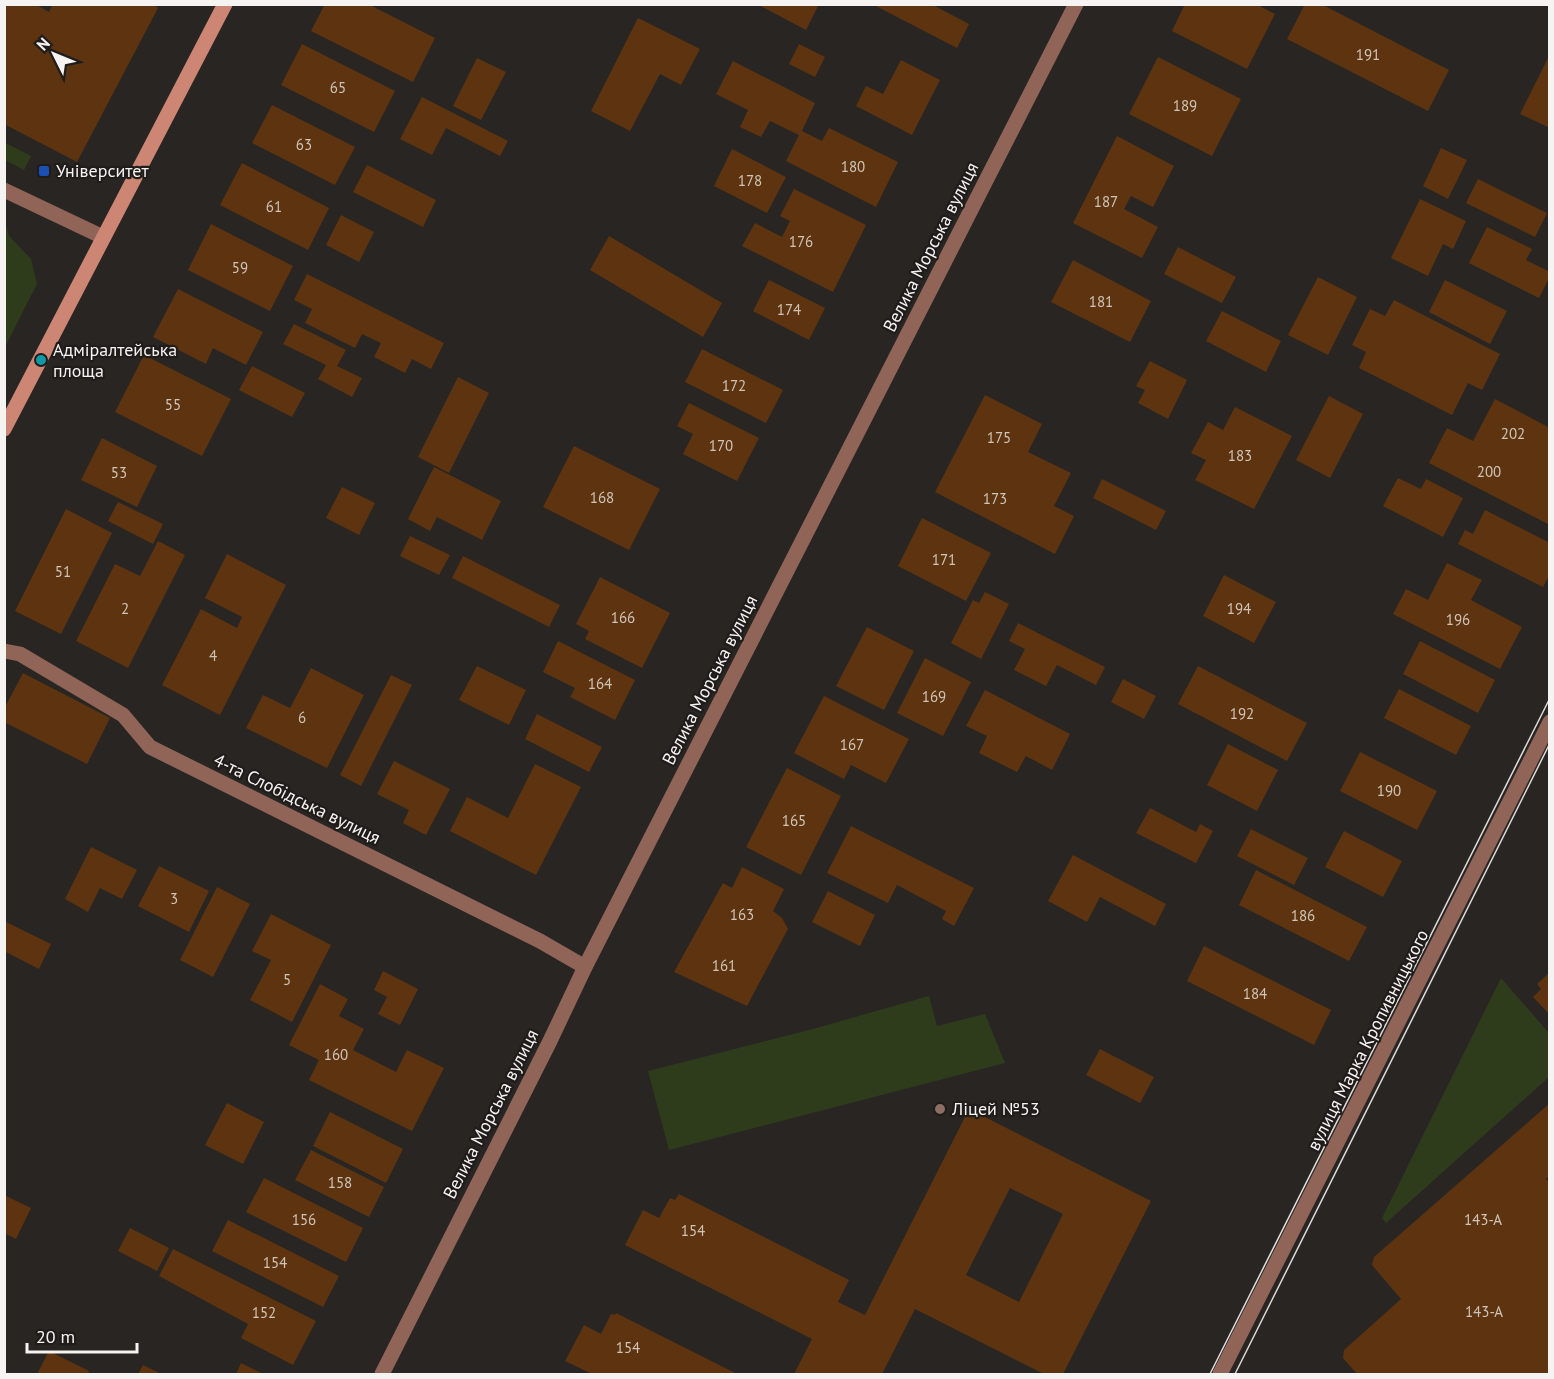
<svg xmlns="http://www.w3.org/2000/svg" width="1554" height="1379" font-family="'PT Sans',sans-serif">
	<style>
		.green { fill: #2f3c1c }
		.building { fill: #5d340f; fill-rule: evenodd }
		.lines { fill: none; stroke-linecap: round; stroke-linejoin: round }
		.minor { stroke: #916458; stroke-width: 15 }
		.tertiary { stroke: #916458; stroke-width: 15 }
		.secondary { stroke: #ce8674; stroke-width: 15 }
		.tram { stroke: #dedcda; stroke-width: 1.5 }
		.transit-dot { fill: #1a4fb4; stroke: #1f1c1a; stroke-width: 2 }
		.culture-dot { fill: #0f9aa8; stroke: #1f1c1a; stroke-width: 2 }
		.education-dot { fill: #8d6e63; stroke: #1f1c1a; stroke-width: 2 }
		.labels { text-anchor: middle; stroke-width: 4.5; stroke-linejoin: round; paint-order: stroke }
		.number-label { font-size: 15px; fill: #d0c4b9 }
		.poi-label { font-size: 18px; fill: #f6f4f2; stroke: #1f1c1a; text-anchor: start }
		.street-label { font-size: 18px; fill: #f6f4f2; stroke: #1f1c1a }
	</style>
	<rect width="100%" height="100%" fill="#282523"/>
	<!-- green -->
	<path class="green" d="M4 142 31 156 24 170 5 160Z
		M5 222 9 236 31 259 37 284 5 347Z
		M1501 978 1549 1033V1077L1386 1223 1382 1218Z
		M929 996 937 1026 985 1014 1005 1063 669 1150 648 1071 813 1029Z"/>
	<!-- building -->
	<path class="building" d="M4 4H35L49 12 53 4H153L158 8 77 162 4 124Z
		M325 4H368L435 38 413 82 311 31Z
		M757 4H819L806 30Z
		M872 4H931L969 24 957 48Z
		M1185 4H1256L1275 14 1247 69 1172 31Z
		M1305 4H1321L1449 70 1428 111 1287 39Z
		M638 18 700 49 681 85 660 74 630 131 591 111Z
		M302 44 395 91 374 132 281 85Z
		M799 44 825 57 815 77 789 64Z
		M1550 54V128L1520 114Z
		M1158 57 1241 99 1212 156 1129 114Z
		M477 58 506 72 481 120 453 106Z
		M901 60 940 80 912 135 856 106 866 86 883 94Z
		M733 61 815 103 802 131 822 141 829 128 898 162 876 207 786 161 799 135 770 121 761 137 740 127 748 110 716 94Z
		M422 97 508 141 500 156 446 128 432 155 400 139Z
		M272 105 355 147 335 185 252 143Z
		M1117 136 1174 166 1153 207 1131 196 1124 209 1158 227 1142 258 1073 223Z
		M1441 148 1467 160 1448 199 1423 186Z
		M732 149 786 177 767 213 714 186Z
		M242 163 329 208 308 250 220 205Z
		M367 165 436 200 423 227 353 192Z
		M1478 179 1547 213 1535 237 1466 203Z
		M794 189 866 225 833 292 742 246 755 223 782 237 790 221 780 216Z
		M1420 199 1466 221 1453 249 1443 244 1428 276 1391 258Z
		M341 215 374 232 359 262 326 245Z
		M211 224 293 266 270 311 188 270Z
		M1487 227 1532 249 1526 260 1550 272V276L1539 298 1469 263Z
		M609 236 722 303 703 337 590 270Z
		M1178 247 1236 277 1222 303 1164 274Z
		M1073 260 1151 301 1130 342 1051 302Z
		M307 274 444 343 431 369 412 359 405 373 374 357 381 343 362 334 355 348 305 323 312 309 294 300Z
		M1318 277 1357 297 1328 355 1288 335Z
		M769 280 825 308 809 340 753 311Z
		M1445 280 1507 311 1490 344 1429 312Z
		M178 289 263 332 246 365 213 348 206 364 153 337Z
		M1394 300 1500 354 1482 390 1468 383 1452 415 1359 368 1366 352 1352 345 1370 309 1385 316Z
		M1222 311 1281 341 1266 372 1206 341Z
		M294 324 346 350 337 366 362 378 352 397 318 379 326 365 283 344Z
		M702 349 783 390 766 423 685 382Z
		M144 355 231 399 202 456 115 412Z
		M1150 361 1187 380 1168 419 1138 403 1145 390 1136 386Z
		M252 366 305 393 292 417 239 390Z
		M458 377 489 393 449 473 418 457Z
		M985 395 1042 424 1028 452 1071 473 1054 506 1074 516 1055 554 935 492Z
		M1329 396 1363 414 1330 478 1296 460Z
		M1495 399 1550 428V525L1429 463 1447 428 1473 441Z
		M689 403 759 438 737 481 683 454 693 434 677 426Z
		M1235 407 1292 436 1254 509 1195 480 1206 460 1191 453 1208 422 1223 430Z
		M102 438 157 466 137 507 81 480Z
		M574 446 660 489 629 550 543 507Z
		M434 467 501 501 482 540 437 517 430 531 408 519Z
		M1398 478 1421 489 1426 479 1463 498 1443 537 1383 506Z
		M1102 479 1166 511 1156 530 1093 498Z
		M342 487 375 503 359 535 326 518Z
		M118 502 163 524 153 544 108 521Z
		M66 509 112 533 61 634 15 611Z
		M1485 510 1550 543V574L1543 587 1458 544 1465 530 1473 534Z
		M922 518 991 553 966 601 898 566Z
		M410 536 450 555 439 575 400 556Z
		M158 541 185 555 128 668 76 641 115 564 140 576Z
		M227 554 286 585 220 715 162 685 201 609 237 628 242 617 205 598Z
		M463 556 560 605 549 627 452 578Z
		M1447 563 1482 580 1471 600 1522 627 1500 669 1393 614 1406 589 1428 600Z
		M1224 575 1276 602 1254 643 1203 616Z
		M600 577 670 613 642 668 585 639 589 631 576 624Z
		M985 592 1009 604 981 659 951 643 973 600 979 603Z
		M1018 623 1105 667 1096 685 1057 665 1046 686 1014 670 1025 649 1009 641Z
		M867 627 914 651 884 710 836 686Z
		M558 641 635 680 615 720 570 697 575 688 543 672Z
		M1420 641 1495 680 1478 713 1403 674Z
		M925 658 971 682 943 736 897 713Z
		M477 666 526 690 509 725 459 700Z
		M1198 666 1307 723 1287 761 1178 704Z
		M311 668 364 695 327 768 246 728 263 695 290 708Z
		M23 673 110 718 87 764 4 722V709Z
		M391 675 412 685 361 786 340 775Z
		M1123 679 1156 696 1144 719 1111 702Z
		M1399 689 1471 726 1456 755 1384 718Z
		M985 690 1070 734 1052 770 1026 756 1017 772 979 753 987 736 966 726Z
		M824 696 909 739 886 783 851 765 844 779 794 753Z
		M537 714 602 747 589 772 525 739Z
		M1228 744 1278 770 1257 811 1207 785Z
		M1360 752 1437 791 1417 830 1340 791Z
		M394 761 450 789 426 835 403 823 409 810 377 794Z
		M535 764 581 787 536 875 450 831 467 797 508 818Z
		M787 768 841 796 801 875 746 847Z
		M1150 808 1196 832 1200 824 1213 831 1196 863 1136 833Z
		M851 826 974 888 954 926 942 919 946 911 897 885 888 903 827 873Z
		M1251 829 1308 858 1294 885 1237 856Z
		M1344 831 1402 861 1383 897 1325 867Z
		M91 847 137 870 122 899 100 888 88 912 65 899Z
		M1073 855 1166 904 1155 926 1100 897 1087 922 1048 901Z
		M159 866 209 891 189 932 138 906Z
		M742 867 784 889 773 911 782 918 788 929 747 1006 674 972 723 883 732 888Z
		M1256 870 1367 927 1349 961 1239 905Z
		M217 887 250 904 213 977 180 960Z
		M828 891 875 915 860 946 812 922Z
		M271 914 331 945 292 1022 250 1000 271 960 252 951Z
		M4 921 51 944 39 969 4 951Z
		M1204 946 1331 1010 1314 1045 1187 981Z
		M383 971 418 989 400 1025 378 1014 387 997 374 990Z
		M1550 972V1015L1533 997 1541 989 1537 984Z
		M320 984 348 999 339 1016 364 1029 353 1050 396 1072 407 1050 444 1068 412 1131 309 1080 319 1060 289 1045Z
		M1100 1049 1154 1077 1140 1103 1086 1075Z
		M227 1103 264 1122 243 1164 205 1145Z
		M1550 1103V1176L1546 1179 1550 1183V1374H1357L1343 1358 1344 1350 1401 1299 1372 1265 1374 1257Z
		M969 1109 1151 1201 1063 1374H1044L915 1309 882 1374H794L812 1339 625 1245 643 1210 659 1218 670 1198 675 1200 679 1194 849 1280 838 1302 865 1315ZM1010 1188 1063 1214 1019 1302 966 1275Z
		M330 1112 403 1149 386 1183 313 1146Z
		M311 1150 384 1187 369 1217 295 1180Z
		M264 1178 363 1228 346 1262 246 1212Z
		M4 1195 31 1208 16 1239 4 1233Z
		M228 1220 339 1276 323 1307 212 1251Z
		M130 1228 169 1248 157 1271 118 1251Z
		M173 1249 316 1321 293 1365 241 1338 248 1324 159 1276Z
		M616 1313 737 1374H592L565 1361 584 1325 601 1334 611 1314 615 1315Z
		M49 1351 89 1371 88 1374H37Z
		M241 1363 263 1374H236Z
		M143 1365 161 1374H138Z"/>
	<g class="lines">
		<!-- minor -->
		<path class="minor" d="M4 190 103 237
			M4 651 20 654 123 715 150 747 540 941 585 967
			M1220 1374 1550 722"/>
		<!-- tertiary -->
		<path class="tertiary" d="M382 1374 550 1041 585 967 1076 4"/>
		<!-- secondary -->
		<path class="secondary" d="M4 429 225 4"/>
		<!-- tram -->
		<path class="tram" d="M1210 1374 1550 698
			M1235 1374 1550 743"/>
	</g>
	<!-- markers -->
	<rect class="transit-dot" x="38" y="165" width="12" height="12" rx="3"/>
	<circle class="culture-dot" cx="41" cy="360" r="6"/>
	<circle class="education-dot" cx="940" cy="1109" r="6"/>
	<g class="labels">
		<!-- number labels -->
		<g class="number-label">
			<text x="1368" y="60">191</text>
			<text x="338" y="93">65</text>
			<text x="1185" y="111">189</text>
			<text x="304" y="150">63</text>
			<text x="853" y="172">180</text>
			<text x="750" y="186">178</text>
			<text x="1106" y="207">187</text>
			<text x="274" y="212">61</text>
			<text x="801" y="247">176</text>
			<text x="240" y="273">59</text>
			<text x="1101" y="307">181</text>
			<text x="789" y="315">174</text>
			<text x="734" y="391">172</text>
			<text x="173" y="410">55</text>
			<text x="1513" y="439">202</text>
			<text x="999" y="443">175</text>
			<text x="721" y="451">170</text>
			<text x="1240" y="461">183</text>
			<text x="1489" y="477">200</text>
			<text x="119" y="478">53</text>
			<text x="602" y="503">168</text>
			<text x="995" y="504">173</text>
			<text x="944" y="565">171</text>
			<text x="63" y="577">51</text>
			<text x="125" y="614">2</text>
			<text x="1239" y="614">194</text>
			<text x="623" y="623">166</text>
			<text x="1458" y="625">196</text>
			<text x="213" y="661">4</text>
			<text x="600" y="689">164</text>
			<text x="934" y="702">169</text>
			<text x="1242" y="719">192</text>
			<text x="302" y="723">6</text>
			<text x="852" y="750">167</text>
			<text x="1389" y="796">190</text>
			<text x="794" y="826">165</text>
			<text x="174" y="904">3</text>
			<text x="742" y="920">163</text>
			<text x="1303" y="921">186</text>
			<text x="724" y="971">161</text>
			<text x="287" y="985">5</text>
			<text x="1255" y="999">184</text>
			<text x="336" y="1060">160</text>
			<text x="340" y="1188">158</text>
			<text x="304" y="1225">156</text>
			<text x="1483" y="1225">143-А</text>
			<text x="693" y="1236">154</text>
			<text x="275" y="1268">154</text>
			<text x="1484" y="1317">143-А</text>
			<text x="264" y="1318">152</text>
			<text x="628" y="1353">154</text>
		</g>
		<!-- poi labels -->
		<g class="poi-label">
			<text x="56" y="177">Університет</text>
			<text x="53" y="356">Адміралтейська<tspan x="53" dy="21">площа</tspan></text>
			<text x="952" y="1115">Ліцей №53</text>
		</g>
		<!-- street labels -->
		<g class="street-label">
			<text transform="translate(931 247) rotate(-63)" y="6">Велика Морська вулиця</text>
			<text transform="translate(710 680) rotate(-63)" y="6">Велика Морська вулиця</text>
			<text transform="translate(297 799) rotate(26)" y="6">4-та Слобідська вулиця</text>
			<text transform="translate(1368 1040) rotate(-63)" y="6">вулиця Марка Кропивницького</text>
			<text transform="translate(491 1114) rotate(-63)" y="6">Велика Морська вулиця</text>
		</g>
	</g>
	<!-- border -->
	<rect width="1554" height="1379" fill="none" stroke="#f6f4f2" stroke-width="12"/>
	<!-- north arrow -->
	<g transform="translate(54 54) rotate(313)" stroke="#1f1c1a" stroke-width="4.5" paint-order="stroke">
	<path d="M0-4.5L10 22L0 15L-10 22Z" fill="#f6f4f2"/>
	<text y="-9" font-size="16" font-weight="bold" text-anchor="middle" fill="#f6f4f2">N</text>
	</g>
	<!-- scale -->
	<path d="M27 1343v9h110v-9" fill="none" stroke="#f6f4f2" stroke-width="3"/>
	<text x="36" y="1343" font-size="18" fill="#f6f4f2" stroke="#1f1c1a" stroke-width="4.5" paint-order="stroke">20 m</text>
</svg>
